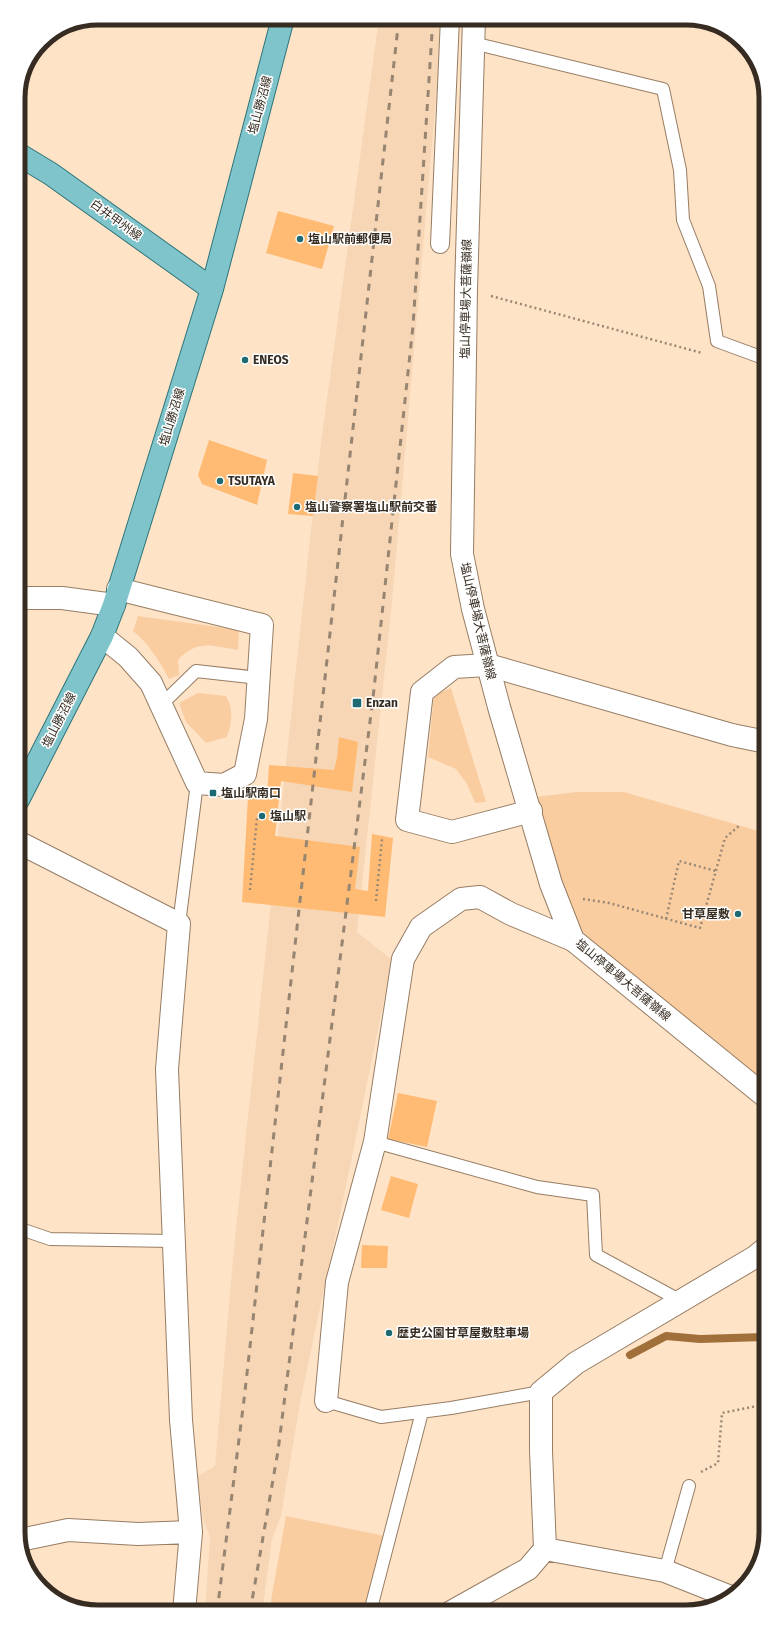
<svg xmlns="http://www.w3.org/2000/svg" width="784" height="1630" font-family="'Fira Sans','Noto Sans JP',sans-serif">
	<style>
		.built { fill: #f6d6b5 }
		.green { fill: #facda1 }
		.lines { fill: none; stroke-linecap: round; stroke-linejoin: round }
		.stream { stroke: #a1703a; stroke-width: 8 }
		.building { fill: #ffbb73 }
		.service-casing { stroke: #967d64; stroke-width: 14 }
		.pedestrian-casing { stroke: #967d64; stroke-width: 20 }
		.minor-casing { stroke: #967d64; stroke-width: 24 }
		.secondary-casing { stroke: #967d64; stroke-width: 24 }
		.primary-casing { stroke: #2e7579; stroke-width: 24 }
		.path { stroke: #9b8874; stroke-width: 2.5; stroke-dasharray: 2 3; stroke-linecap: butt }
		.service { stroke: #fff; stroke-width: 12 }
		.pedestrian { stroke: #fff; stroke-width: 18 }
		.minor { stroke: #fff; stroke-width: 22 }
		.secondary { stroke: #fff; stroke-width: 22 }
		.primary { stroke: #7fc4cb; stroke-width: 22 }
		.rail { stroke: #978572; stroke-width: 3; stroke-dasharray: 7 7; stroke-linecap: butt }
		.poi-dot { fill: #1e6a72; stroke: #fff; stroke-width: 1.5 }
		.labels { text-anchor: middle; stroke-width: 3; stroke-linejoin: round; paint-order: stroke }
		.street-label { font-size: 12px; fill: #362c21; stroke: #fff }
		.poi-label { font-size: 12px; font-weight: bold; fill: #362c21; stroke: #fff; text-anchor: start }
		.rim { fill: none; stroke: #362c21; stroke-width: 5 }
	</style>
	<rect width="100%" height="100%" fill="#fee3c7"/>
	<!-- built -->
	<path class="built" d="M379 18H443L392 602 357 932 392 960 345 1191 301 1397 281 1516 272 1539 262 1612H205L210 1536 203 1519 198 1476 215 1466 234 1248 310 539 321 443Z"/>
	<!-- green -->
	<path class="green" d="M138 616 239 630 238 650C212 646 198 639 178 660L179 675 169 679C159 660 149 644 133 631Z
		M451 688 486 802 475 803 467 784 456 769 428 757 434 695Z
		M198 693 226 696C234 711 232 721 227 737L206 743 186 722 179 703Z
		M576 792H624L766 833V1097L573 940 528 798Z
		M286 1516 385 1536 365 1612H269Z"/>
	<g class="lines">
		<!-- stream -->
		<path class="stream" d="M630 1355 666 1336 700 1339 766 1337"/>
	</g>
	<!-- building -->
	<path class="building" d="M278 211 334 226 322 269 266 253Z
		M209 440 267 460 257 505 202 484 198 475Z
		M293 473 318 476 313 516 288 514Z
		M339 737 358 742 352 792 281 781 275 836 360 847 355 889 368 891 372 834 393 838 385 917 242 902 248 797 267 798 269 765 334 770 337 758Z
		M398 1093 437 1101 427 1147 388 1139Z
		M391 1176 418 1184 409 1218 381 1210Z
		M362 1245 388 1246 387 1268H361Z"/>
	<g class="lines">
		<defs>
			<path id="service" d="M473 43 663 89 680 170 683 220 709 286 717 341 766 359
				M161 705 196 671 259 678
				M179 924 197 783
				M375 1142 537 1187 593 1195 596 1255 681 1301
				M18 1228 50 1239 173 1241
				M326 1401 381 1417 451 1408 541 1392
				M665 1571 689 1486
				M370 1612 422 1412"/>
			<path id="pedestrian" d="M440 244 450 18"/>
			<path id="minor" d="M18 598H62L114 605
				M102 636 128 657 151 683 197 783 224 785 245 774 256 719 262 625 118 589
				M531 811 452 832 407 820 422 692 454 667 488 665 732 735 766 742
				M18 842 179 924 167 1069 181 1420 191 1532 184 1612
				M326 1401 337 1282 375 1142 403 959 421 927 461 899 480 897 511 914 573 940
				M20 1540 68 1530 138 1534 191 1532
				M545 1549 665 1571 728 1596
				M451 1612 528 1569 545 1549 541 1451V1392L576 1363 755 1257 766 1248"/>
			<path id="secondary" d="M474 18 466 290 462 554 473 609 499 707 551 884 573 940 766 1097"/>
			<path id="primary" d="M18 154 51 174 212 289
				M18 800 102 636 114 605 212 289 283 18"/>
		</defs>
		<!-- service casing -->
		<use href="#service" class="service-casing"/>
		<!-- pedestrian casing -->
		<use href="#pedestrian" class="pedestrian-casing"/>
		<!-- minor casing -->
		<use href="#minor" class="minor-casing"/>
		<!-- secondary casing -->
		<use href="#secondary" class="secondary-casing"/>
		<!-- primary casing -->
		<use href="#primary" class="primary-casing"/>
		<!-- path -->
		<path class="path" d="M491 296 702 353
			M250 890 257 818
			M583 899 609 903 700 928 725 838 740 825
			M376 901 382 839
			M666 919 679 861 716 871
			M701 1472 718 1463 722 1413 762 1405 766 1408"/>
		<!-- service -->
		<use href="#service" class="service"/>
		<!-- pedestrian -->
		<use href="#pedestrian" class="pedestrian"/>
		<!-- minor -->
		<use href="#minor" class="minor"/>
		<!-- secondary -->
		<use href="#secondary" class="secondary"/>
		<!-- primary -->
		<use href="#primary" class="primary"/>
		<!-- rail -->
		<path class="rail" d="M217 1612 244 1400 399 18
			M250 1612 278 1451 373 698 413 326 433 18"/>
	</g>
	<!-- markers -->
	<g class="poi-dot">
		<circle cx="300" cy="239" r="4"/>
		<circle cx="245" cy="360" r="4"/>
		<circle cx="220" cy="481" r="4"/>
		<circle cx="297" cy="507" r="4"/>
		<rect x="352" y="698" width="10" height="10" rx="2"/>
		<rect x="209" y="789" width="8" height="8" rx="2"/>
		<circle cx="262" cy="816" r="4"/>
		<circle cx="738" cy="914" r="4"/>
		<circle cx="389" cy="1333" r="4"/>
	</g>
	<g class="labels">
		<!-- street labels -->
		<g class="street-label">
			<text transform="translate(260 105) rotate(-75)" y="4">塩山勝沼線</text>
			<text transform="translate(116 220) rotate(36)" y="4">白井甲州線</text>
			<text transform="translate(466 299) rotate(-89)" y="4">塩山停車場大菩薩嶺線</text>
			<text transform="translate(172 417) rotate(-73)" y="4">塩山勝沼線</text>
			<text transform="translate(478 621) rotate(77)" y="4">塩山停車場大菩薩嶺線</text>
			<text transform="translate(59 720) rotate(-63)" y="4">塩山勝沼線</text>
			<text transform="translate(623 980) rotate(40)" y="4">塩山停車場大菩薩嶺線</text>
		</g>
		<!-- poi labels -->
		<g class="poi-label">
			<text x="308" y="243">塩山駅前郵便局</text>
			<text x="253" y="364">ENEOS</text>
			<text x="228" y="485">TSUTAYA</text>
			<text x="305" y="511">塩山警察署塩山駅前交番</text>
			<text x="366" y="707">Enzan</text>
			<text x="221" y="797">塩山駅南口</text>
			<text x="270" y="820">塩山駅</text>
			<text x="730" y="918" text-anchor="end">甘草屋敷</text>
			<text x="397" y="1337">歴史公園甘草屋敷駐車場</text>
		</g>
	</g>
	<!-- crop -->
	<path d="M0 0H784V1630H0ZM98 25H686A73 73 0 0 1 759 98V1532A73 73 0 0 1 686 1605H98A73 73 0 0 1 25 1532V98A73 73 0 0 1 98 25Z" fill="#fff" fill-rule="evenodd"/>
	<path class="rim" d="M98 25H686A73 73 0 0 1 759 98V1532A73 73 0 0 1 686 1605H98A73 73 0 0 1 25 1532V98A73 73 0 0 1 98 25Z"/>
</svg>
